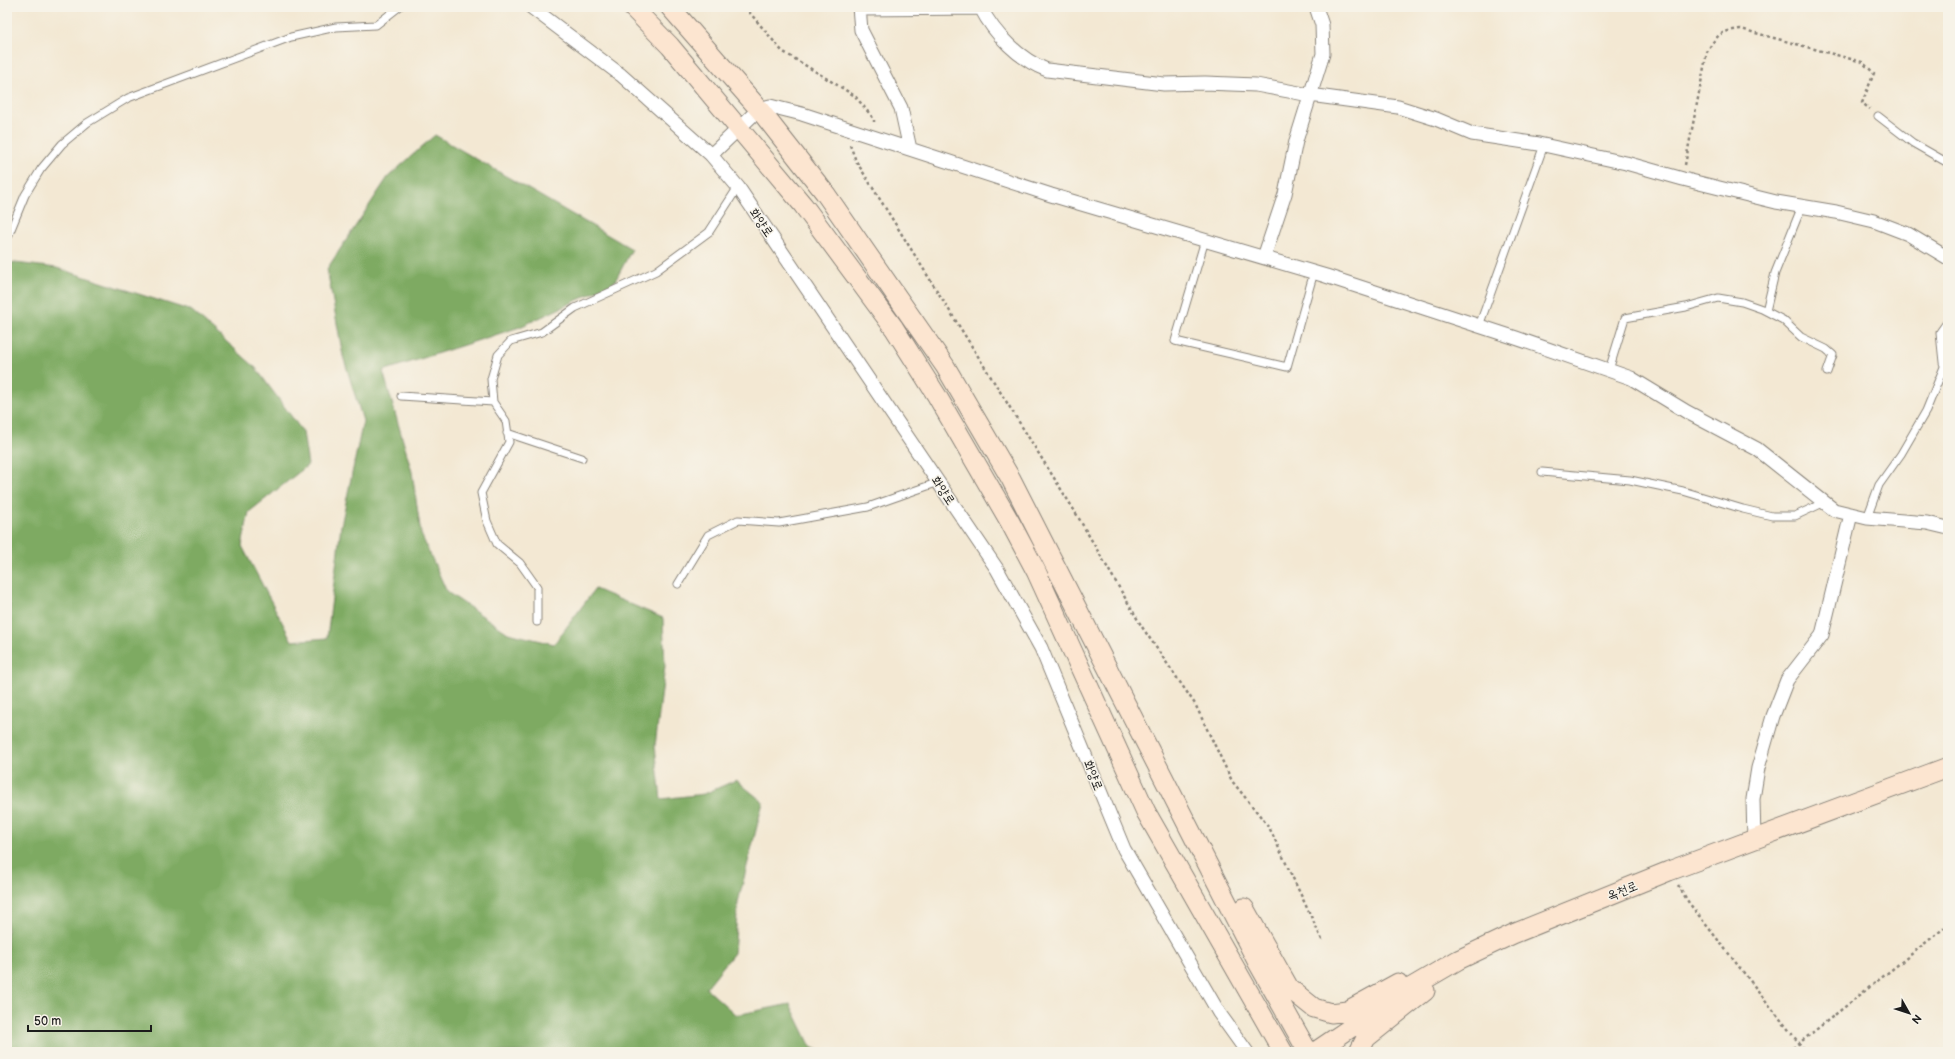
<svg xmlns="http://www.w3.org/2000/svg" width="1955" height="1059" font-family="'Balsamiq Sans','Poor Story',sans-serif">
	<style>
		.forest { fill: #7eaa62; stroke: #4d633f }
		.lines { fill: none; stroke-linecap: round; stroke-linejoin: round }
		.service-casing { stroke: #888278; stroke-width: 9 }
		.minor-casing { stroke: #888278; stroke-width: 15 }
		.secondary-casing { stroke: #888278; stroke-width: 21 }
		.path { stroke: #888278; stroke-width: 2.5; stroke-dasharray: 3 3; stroke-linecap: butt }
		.service { stroke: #fff; stroke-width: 7 }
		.minor { stroke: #fff; stroke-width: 13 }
		.secondary { stroke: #fce5d0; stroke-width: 19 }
		.labels { text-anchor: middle; stroke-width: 3; stroke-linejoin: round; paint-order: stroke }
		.street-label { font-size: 13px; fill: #1c1c1c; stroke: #f7f3e8 }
	</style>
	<rect width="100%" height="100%" fill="#f7f3e8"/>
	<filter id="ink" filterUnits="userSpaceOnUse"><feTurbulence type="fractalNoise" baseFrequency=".025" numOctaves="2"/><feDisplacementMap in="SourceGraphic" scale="8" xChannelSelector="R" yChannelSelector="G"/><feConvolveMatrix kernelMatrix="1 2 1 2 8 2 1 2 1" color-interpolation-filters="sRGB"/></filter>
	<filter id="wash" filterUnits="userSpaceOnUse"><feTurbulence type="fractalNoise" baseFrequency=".012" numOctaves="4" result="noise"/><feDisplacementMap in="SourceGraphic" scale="16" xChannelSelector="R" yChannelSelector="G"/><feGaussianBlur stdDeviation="0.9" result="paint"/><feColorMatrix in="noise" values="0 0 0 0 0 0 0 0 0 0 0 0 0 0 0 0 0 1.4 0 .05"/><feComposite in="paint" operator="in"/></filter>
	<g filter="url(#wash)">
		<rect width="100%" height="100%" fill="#f3e8d3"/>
		<!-- forest -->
		<path class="forest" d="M435 135 632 249 614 283 520 327 383 371 412 472 421 534 447 592 508 633 554 644 595 589 663 618 665 666 655 746 661 799 704 794 736 780 763 802 738 902 734 953 706 988 736 1015 790 1004 811 1047 822 1052H7V619L10 605 7 604V262L57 268 192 311 255 367 303 432 308 465 249 512 242 546 292 641 327 638 341 526 363 421 343 356 327 269 388 177Z"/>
	</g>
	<g filter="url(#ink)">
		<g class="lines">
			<defs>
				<path id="service" d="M1878 116 1913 143 1948 163
					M7 239 25 195 41 169 62 144 87 123 128 98 291 37 336 27 376 25 399 7
					M1205 240 1175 341 1287 367 1314 272
					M1766 311 1775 273 1802 206
					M1479 326 1544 145
					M1609 370 1625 318 1686 307 1718 298 1742 302 1762 309 1783 320 1801 337 1826 349 1833 355 1827 372
					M401 396 493 402
					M507 433 582 458
					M1542 472 1630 480 1683 491 1743 509 1772 516H1795L1825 502
					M1867 518 1879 485 1901 454 1926 411 1946 362
					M678 584 708 535 738 520 779 523 868 507 939 482
					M537 622V587L520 563 497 544 487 521 481 493 509 442 506 421 493 402 491 379 498 355 511 341 542 332 575 308 656 271 709 232 738 187"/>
				<path id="minor" d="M531 7 621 75 711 155 738 187 997 569 1041 648 1124 849 1219 1013 1247 1052
					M859 7 861 30 901 108 910 149
					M859 9 981 8C994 34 1020 60 1047 70L1164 84 1205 83 1256 85 1310 95 1398 107 1436 119 1472 134 1539 144 1626 163 1683 179 1776 202 1836 212 1874 221 1908 234 1948 258
					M711 155 759 109 770 106 802 114 1051 195 1326 276 1516 338 1631 378 1687 412 1757 449 1834 510 1867 518 1927 523 1948 528
					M1264 257 1285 194 1296 141 1323 54 1322 25 1316 7
					M1948 326 1943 333 1946 362 1948 366
					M1754 841 1753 799 1758 768 1773 716 1787 680 1822 635 1851 514"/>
				<path id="secondary" d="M632 7 670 46 803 205 894 328 937 396 1010 522 1036 571 1146 812 1283 1052
					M670 7 759 109 825 193 945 366 1011 479 1257 961 1308 1052
					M1244 908 1289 988 1314 1008 1331 1013 1347 1011 1398 983
					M1315 1052 1405 991 1458 960 1513 934 1669 871 1948 767
					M1359 1052 1366 1038 1425 991"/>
			</defs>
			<!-- service casing -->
			<use href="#service" class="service-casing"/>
			<!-- minor casing -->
			<use href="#minor" class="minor-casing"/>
			<!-- secondary casing -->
			<use href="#secondary" class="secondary-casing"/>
			<!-- path -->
			<path class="path" d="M745 7 782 51 855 96 874 119V122
				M850 145 856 161 1074 510 1142 627 1195 704 1232 781 1269 827 1323 942
				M1685 165 1707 52C1717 34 1721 31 1741 29L1862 62 1874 73 1862 103 1870 109
				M1678 885 1689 903 1806 1052
				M1788 1052 1948 925"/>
			<!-- service -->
			<use href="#service" class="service"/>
			<!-- minor -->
			<use href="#minor" class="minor"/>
			<!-- secondary -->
			<use href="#secondary" class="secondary"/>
		</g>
	</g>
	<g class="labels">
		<!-- street labels -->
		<g class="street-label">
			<text transform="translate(762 222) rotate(55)" y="5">화양로</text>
			<text transform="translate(944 490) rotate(56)" y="5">화양로</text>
			<text transform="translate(1094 775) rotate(68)" y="5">화양로</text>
			<text transform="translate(1622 890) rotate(-22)" y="5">옥천로</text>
		</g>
	</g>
	<!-- margin -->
	<rect width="1955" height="1059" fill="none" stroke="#f7f3e8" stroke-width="24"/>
	<!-- north arrow -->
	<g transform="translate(1909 1013) rotate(129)" stroke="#f7f3e8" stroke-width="3" paint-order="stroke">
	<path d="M0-3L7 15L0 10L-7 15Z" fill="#1c1c1c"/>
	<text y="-6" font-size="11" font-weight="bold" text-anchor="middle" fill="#1c1c1c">N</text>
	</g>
	<!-- scale -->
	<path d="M28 1025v6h123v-6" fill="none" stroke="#1c1c1c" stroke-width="2"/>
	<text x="34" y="1025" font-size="12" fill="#1c1c1c" stroke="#f7f3e8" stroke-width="3" paint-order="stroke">50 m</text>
</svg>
